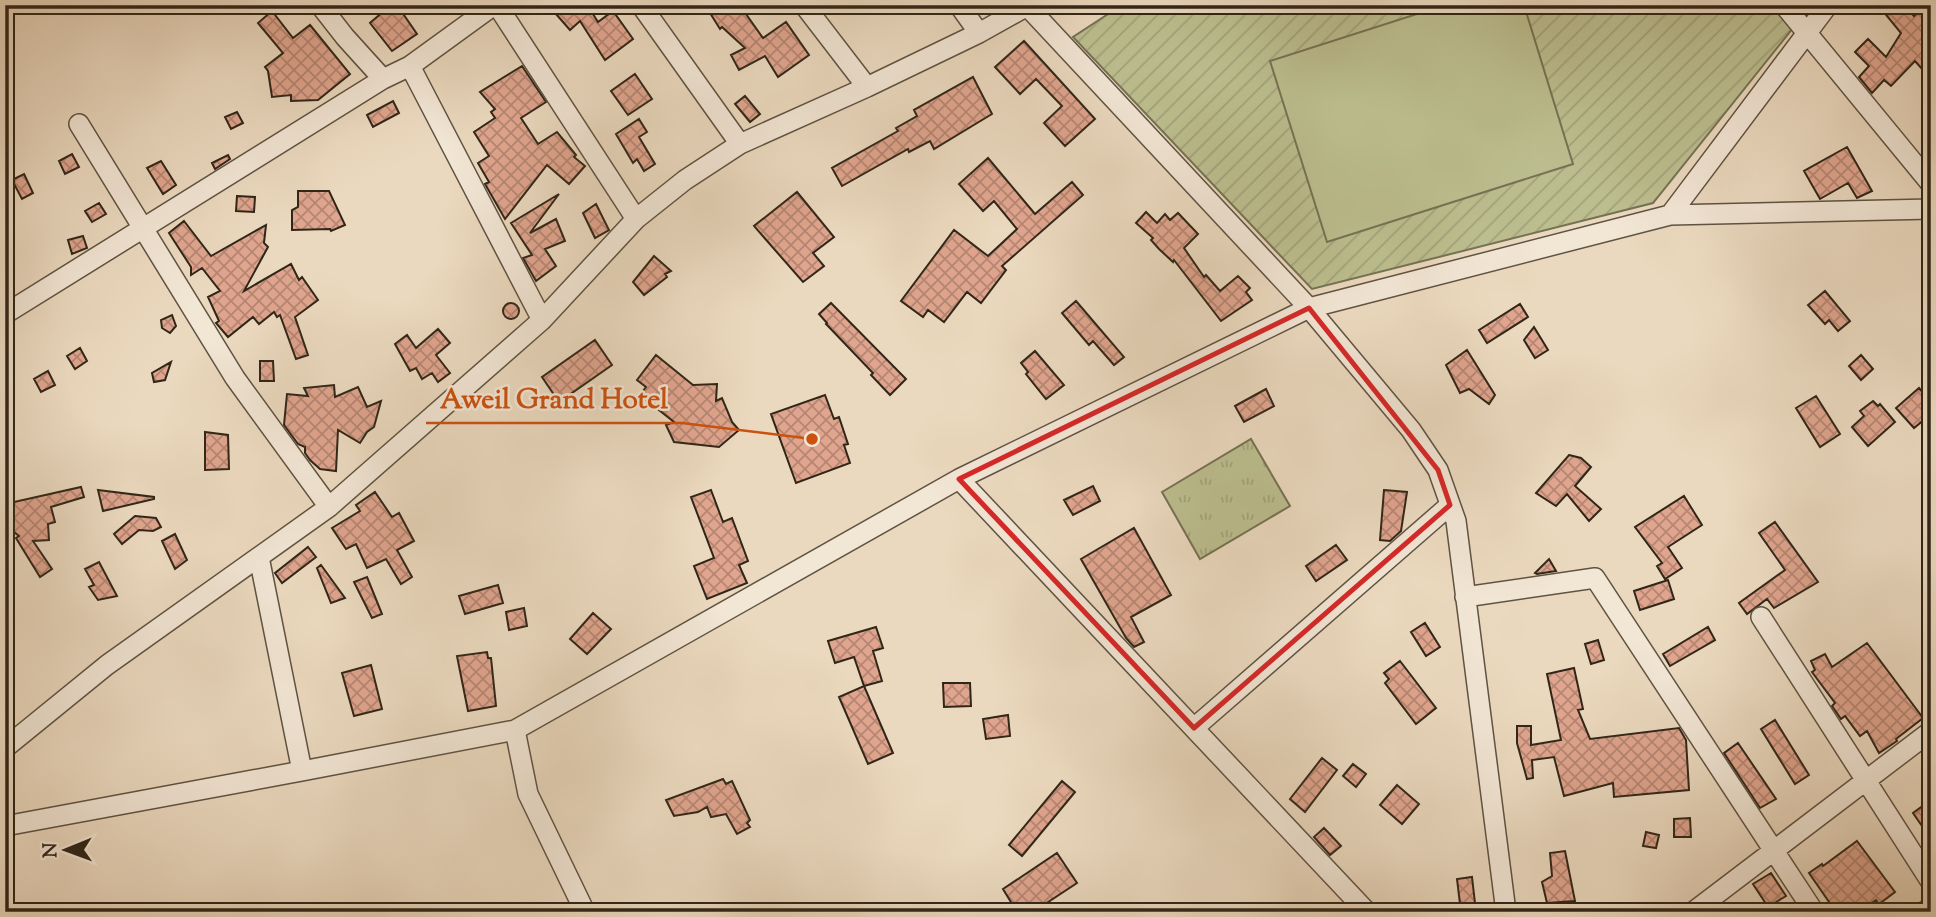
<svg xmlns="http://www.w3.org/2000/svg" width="1936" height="917" font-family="'Sorts Mill Goudy',serif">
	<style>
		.park { fill: url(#park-tufts); stroke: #767254; stroke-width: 2 }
		.garden { fill: url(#garden-furrows); stroke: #767254; stroke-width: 2 }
		.pitch { fill: #bcbe8f; stroke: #767254; stroke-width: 2 }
		.building { fill: url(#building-cross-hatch); stroke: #302618; stroke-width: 2 }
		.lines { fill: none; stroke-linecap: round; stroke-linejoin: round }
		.minor-casing { stroke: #5f5342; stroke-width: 22 }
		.minor { stroke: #f2e6d5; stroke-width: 19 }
		.marked { fill: none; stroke: #d62828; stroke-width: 5; stroke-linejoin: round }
		.leader { fill: none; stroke: #cc510e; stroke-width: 2.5 }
		.callout-dot { fill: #cc510e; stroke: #f2e6d5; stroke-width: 2.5 }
		.callout-label { font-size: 28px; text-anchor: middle; font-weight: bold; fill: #cc510e; stroke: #f2e6d5; stroke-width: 5; stroke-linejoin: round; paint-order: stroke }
	</style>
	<defs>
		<pattern id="park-tufts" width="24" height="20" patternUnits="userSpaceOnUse" patternTransform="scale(1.75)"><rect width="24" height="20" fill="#bcbe8f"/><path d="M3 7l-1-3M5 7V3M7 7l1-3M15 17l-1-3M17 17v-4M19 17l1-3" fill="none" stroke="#a2a37b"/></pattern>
		<pattern id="garden-furrows" width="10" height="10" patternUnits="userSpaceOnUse" patternTransform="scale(1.75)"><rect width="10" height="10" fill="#bcbe8f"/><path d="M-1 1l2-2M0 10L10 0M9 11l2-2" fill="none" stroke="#a2a37b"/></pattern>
		<pattern id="building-cross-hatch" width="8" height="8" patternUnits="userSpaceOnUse" patternTransform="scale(1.75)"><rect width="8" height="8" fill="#e0a58e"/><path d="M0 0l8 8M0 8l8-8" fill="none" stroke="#b68673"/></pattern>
	</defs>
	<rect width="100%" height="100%" fill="#ebd9bf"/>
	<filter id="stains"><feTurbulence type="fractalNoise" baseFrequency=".00286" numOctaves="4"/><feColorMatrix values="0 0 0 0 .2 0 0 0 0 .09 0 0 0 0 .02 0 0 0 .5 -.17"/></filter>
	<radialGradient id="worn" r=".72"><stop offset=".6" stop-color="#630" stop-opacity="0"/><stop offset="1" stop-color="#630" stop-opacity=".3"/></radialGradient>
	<!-- park -->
	<path class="park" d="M1251 439 1290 506 1200 559 1162 492Z"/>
	<!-- garden -->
	<path class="garden" d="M1122 5H1774L1793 28 1653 203 1312 289 1073 37Z"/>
	<!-- pitch -->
	<path class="pitch" d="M1445 5H1524L1573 164 1327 242 1270 61Z"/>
	<!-- building -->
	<path class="building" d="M391 5H397L417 34 392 51 370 23Z
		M548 5H597L591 11 598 22 613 11 633 39 605 60 580 21 570 30Z
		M705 5H759L746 14 763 38 786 22 809 55 778 77 765 56 739 70 731 55 745 48 722 27 720 29Z
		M1878 5H1904L1914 16 1926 5H1931V79L1915 61 1891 86 1884 80 1872 93 1859 77 1869 66 1855 52 1868 39 1886 57 1901 33Z
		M272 11 293 38 310 25 350 74 318 100 291 101V95L272 97 268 71 265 67 283 53 258 23Z
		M1024 41 1095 119 1065 146 1044 123 1062 106 1036 79 1020 94 995 67Z
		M522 66 546 102 521 118 538 144 557 132 576 155 574 157 585 166 569 184 547 165 505 219 485 184 489 182 478 163 489 156 474 132 495 118 491 112 495 109 480 92Z
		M635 74 652 99 628 115 611 91Z
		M973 77 992 114 934 149 930 141 909 152 908 149 842 186 832 168 898 131 896 128 917 116 914 110Z
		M745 96 760 114 750 122 735 104Z
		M393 101 399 113 373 127 367 115Z
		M237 112 243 123 231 129 225 117Z
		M639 119 647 132 639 137 655 164 644 171 637 159 633 163 616 134Z
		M1847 147 1872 191 1857 198 1848 183 1820 199 1804 171Z
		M72 154 79 167 65 174 59 161Z
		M228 155 230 159 215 169 212 163Z
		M988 158 1035 214 1072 182 1083 195 1002 266 1006 270 981 303 967 292 944 322 928 310 923 317 901 301 954 230 988 256 1017 229 994 201 983 211 959 184Z
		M161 161 176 185 163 194 147 168Z
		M24 174 33 193 22 199 12 180Z
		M298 191H329L345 225 331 231 330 229 292 230V210L298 207Z
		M797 192 834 237 813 253 824 266 803 282 754 226Z
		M559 194 530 233 556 219 565 241 545 249 556 266 536 281 523 258 532 255 511 223Z
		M237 196 255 197 254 212 236 211Z
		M99 203 106 214 92 222 85 211Z
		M596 204 609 230 595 238 583 213Z
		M1146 212 1157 223 1165 214 1170 220 1178 213 1198 234 1184 248 1204 277 1206 275 1220 291 1238 276 1250 288 1246 292 1252 300 1221 321 1174 260 1173 262 1159 249 1151 240 1153 238 1136 223Z
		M184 221 211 256 266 225 264 243 268 247 244 291 291 264 299 280 302 277 318 300 295 317 308 355 296 359 280 315 277 317 274 312 259 324 253 317 228 337 216 323 219 321 208 297 220 291 202 268 191 275V267L169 233Z
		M83 236 87 248 72 254 68 240Z
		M654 256 671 271 665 274 667 277 644 295 633 282Z
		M1825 291 1850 321 1838 331 1829 320 1825 324 1808 305Z
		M1076 301 1124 357 1114 365 1093 341 1089 345 1062 313Z
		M831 303 906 379 890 395 871 375 873 373 826 324 827 323 819 314Z
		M503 311a8 8 0 1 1 16 0a8 8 0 1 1-16 0Z
		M1520 304 1528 317 1487 343 1479 330Z
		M172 315 176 326 170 333 162 328 161 320Z
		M1534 327 1548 350 1535 358 1524 340Z
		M438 329 450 343 436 355 450 373 438 382 432 373 422 379 416 368 410 371 395 344 407 335 416 348Z
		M595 340 612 365 559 402 542 377Z
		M80 348 87 361 75 369 67 356Z
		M1467 350 1495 395 1489 404 1469 389 1460 393 1446 365Z
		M1035 351 1064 385 1046 399 1026 374 1028 372 1021 363Z
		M656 355 693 385 717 384 716 401 722 398 732 422 739 430 719 447 674 442 666 425 674 422 640 395 646 387 637 380Z
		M1861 355 1873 369 1861 380 1849 366Z
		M260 361H273L274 381H260Z
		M171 362 165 380 154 382 152 373Z
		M48 371 55 385 41 392 34 379Z
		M334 385 335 397 358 387 367 407 381 401 374 427 367 432 360 443 338 430 336 471 320 469 310 460 305 453V447L298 444 284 425 287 394 308 396 304 388Z
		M1919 388 1931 402V414L1914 428 1896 408Z
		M1266 389 1274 406 1244 422 1235 406Z
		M825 395 834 419 839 417 848 444 844 445 850 463 796 483 771 414Z
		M1816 396 1840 434 1820 447 1796 408Z
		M1873 401 1878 406 1880 404 1895 422 1868 446 1852 427 1864 416 1860 411Z
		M205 432 228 435 229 469 205 470Z
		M1569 455 1581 458 1591 467 1575 486 1601 509 1589 521 1567 494 1556 506 1536 493Z
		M1093 486 1100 501 1073 515 1064 500Z
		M81 487 84 497 51 507 55 522 48 524 49 540 33 541 52 569 40 577 16 538 19 536 5 525V504Z
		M98 490 154 497V499L103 511Z
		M711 490 723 522 732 518 748 561 739 565 747 583 707 599 694 566 714 558 691 497Z
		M1384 490 1407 492 1401 531 1390 541 1380 540Z
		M375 492 392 517 399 513 414 541 397 550 412 577 401 584 386 559 367 568 356 544 346 549 332 528 360 511 356 505Z
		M1684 496 1702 525 1668 547 1682 568 1665 579 1657 566 1662 563 1635 527Z
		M135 516 156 518 161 527 153 531 139 530 122 544 114 534Z
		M1775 522 1818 582 1774 608 1767 599 1747 614 1739 603 1785 570 1759 533Z
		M1134 528 1171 595 1131 617 1144 642 1134 647 1126 638 1081 559Z
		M175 534 187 560 175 569 162 541Z
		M1336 545 1347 560 1316 581 1306 566Z
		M308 547 316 557 282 583 275 573Z
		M1549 559 1556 571 1537 574 1535 573Z
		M99 562 117 596 98 600 89 587 94 585 85 569Z
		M321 565 345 598 331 603 317 568Z
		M367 577 382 614 372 618 354 582Z
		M1668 580 1674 599 1640 610 1634 591Z
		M498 585 503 603 465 614 459 596Z
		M524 608 527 626 509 630 506 612Z
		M593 613 611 629 587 654 570 639Z
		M1425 623 1440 647 1426 656 1411 632Z
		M876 627 883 648 873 651 882 681 864 686 854 657 835 663 828 641Z
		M1708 627 1715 640 1670 666 1663 654Z
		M1598 640 1604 660 1591 664 1585 644Z
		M1867 643 1923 718 1896 739 1897 741 1879 753 1867 731 1860 736 1845 716 1841 719 1832 706 1835 703 1812 672 1815 670 1811 661 1825 654 1832 667Z
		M487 652 488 658H491L496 706 468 711 457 656Z
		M1400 661 1436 708 1416 724 1385 683 1389 679 1384 673Z
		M371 665 382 709 354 716 342 673Z
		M1574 668 1583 709 1578 710 1590 739 1679 728 1686 740 1689 790 1614 797 1613 783 1564 796 1554 757 1532 760 1533 778 1527 779 1517 743V726H1531V745L1561 740 1547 674Z
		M943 683H970L971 706 944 707Z
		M864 686 893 753 868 764 839 697Z
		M1008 715 1010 736 986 739 983 719Z
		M1775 720 1809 775 1795 784 1761 729Z
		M1738 743 1776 799 1760 808 1724 753Z
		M1322 758 1337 770 1305 812 1290 799Z
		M1353 764 1366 774 1356 787 1343 776Z
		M723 779 726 784 732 781 750 820 747 823 750 827 737 834 726 814 711 817 707 807 698 812 674 816 666 800Z
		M1062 781 1075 792 1022 856 1009 845Z
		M1397 785 1419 804 1402 824 1380 805Z
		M1924 805 1931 816V839L1913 813Z
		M1690 818 1691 837H1674V819Z
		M1324 828 1341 846 1330 855 1314 837Z
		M1646 832 1659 835 1656 848 1643 846Z
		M1857 841 1895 892 1879 904 1876 900 1858 912H1836L1809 873 1822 864 1823 866Z
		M1565 851 1575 901 1547 903 1542 882 1552 876 1550 853Z
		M1057 853 1077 883 1033 912H1017L1003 889Z
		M1771 873 1786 896 1768 907 1753 884Z
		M1472 877 1476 912H1461L1457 879Z"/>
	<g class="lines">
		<defs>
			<path id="minor" d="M320 5 345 37 383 79
				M497 5 636 219
				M641 5 740 144
				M804 5 867 87
				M959 5 979 33
				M1784 5 1931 184
				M1027 6 1309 308 1411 430 1438 470 1456 521 1506 912
				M410 66 542 320
				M79 124 235 378 329 507
				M1670 215 1828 5
				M5 314 383 79 410 66 494 5
				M959 479 1367 912
				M259 557 302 771 515 730 959 479 1309 308 1670 215 1931 209
				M1465 597 1595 578 1814 912
				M1761 617 1931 882
				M1194 728 1450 505
				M515 730 528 794 585 912
				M5 748 107 665 329 507 542 320 636 219 685 180 740 144 867 87 979 33 1029 5
				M5 826 302 771
				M1693 912 1931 731
				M1924 912 1931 907"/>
		</defs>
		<!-- minor casing -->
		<use href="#minor" class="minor-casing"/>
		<!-- minor -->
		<use href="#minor" class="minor"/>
	</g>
	<!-- marked area -->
	<path class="marked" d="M1309 308 1438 470 1450 505 1194 728 959 479Z"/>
	<!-- callouts -->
	<path class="leader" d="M812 439L682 423H426"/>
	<circle class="callout-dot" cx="812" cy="439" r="7"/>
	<g class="callout-label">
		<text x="554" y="408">Aweil Grand Hotel</text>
	</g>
	<!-- margin -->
	<rect width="1936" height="917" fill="none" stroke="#ebd9bf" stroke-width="28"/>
	<rect x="7" y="7" width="1922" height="903" fill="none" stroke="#302618" stroke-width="3.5"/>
	<rect x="14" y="14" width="1908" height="889" fill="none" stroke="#302618" stroke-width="2"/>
	<!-- north arrow -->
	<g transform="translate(66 850) rotate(269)" stroke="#f2e6d5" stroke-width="5" paint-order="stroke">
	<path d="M0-5L12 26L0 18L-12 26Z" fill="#302618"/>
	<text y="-10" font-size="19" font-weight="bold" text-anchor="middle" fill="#302618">N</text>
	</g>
	<rect width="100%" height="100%" filter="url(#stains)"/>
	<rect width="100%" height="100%" fill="url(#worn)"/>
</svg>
